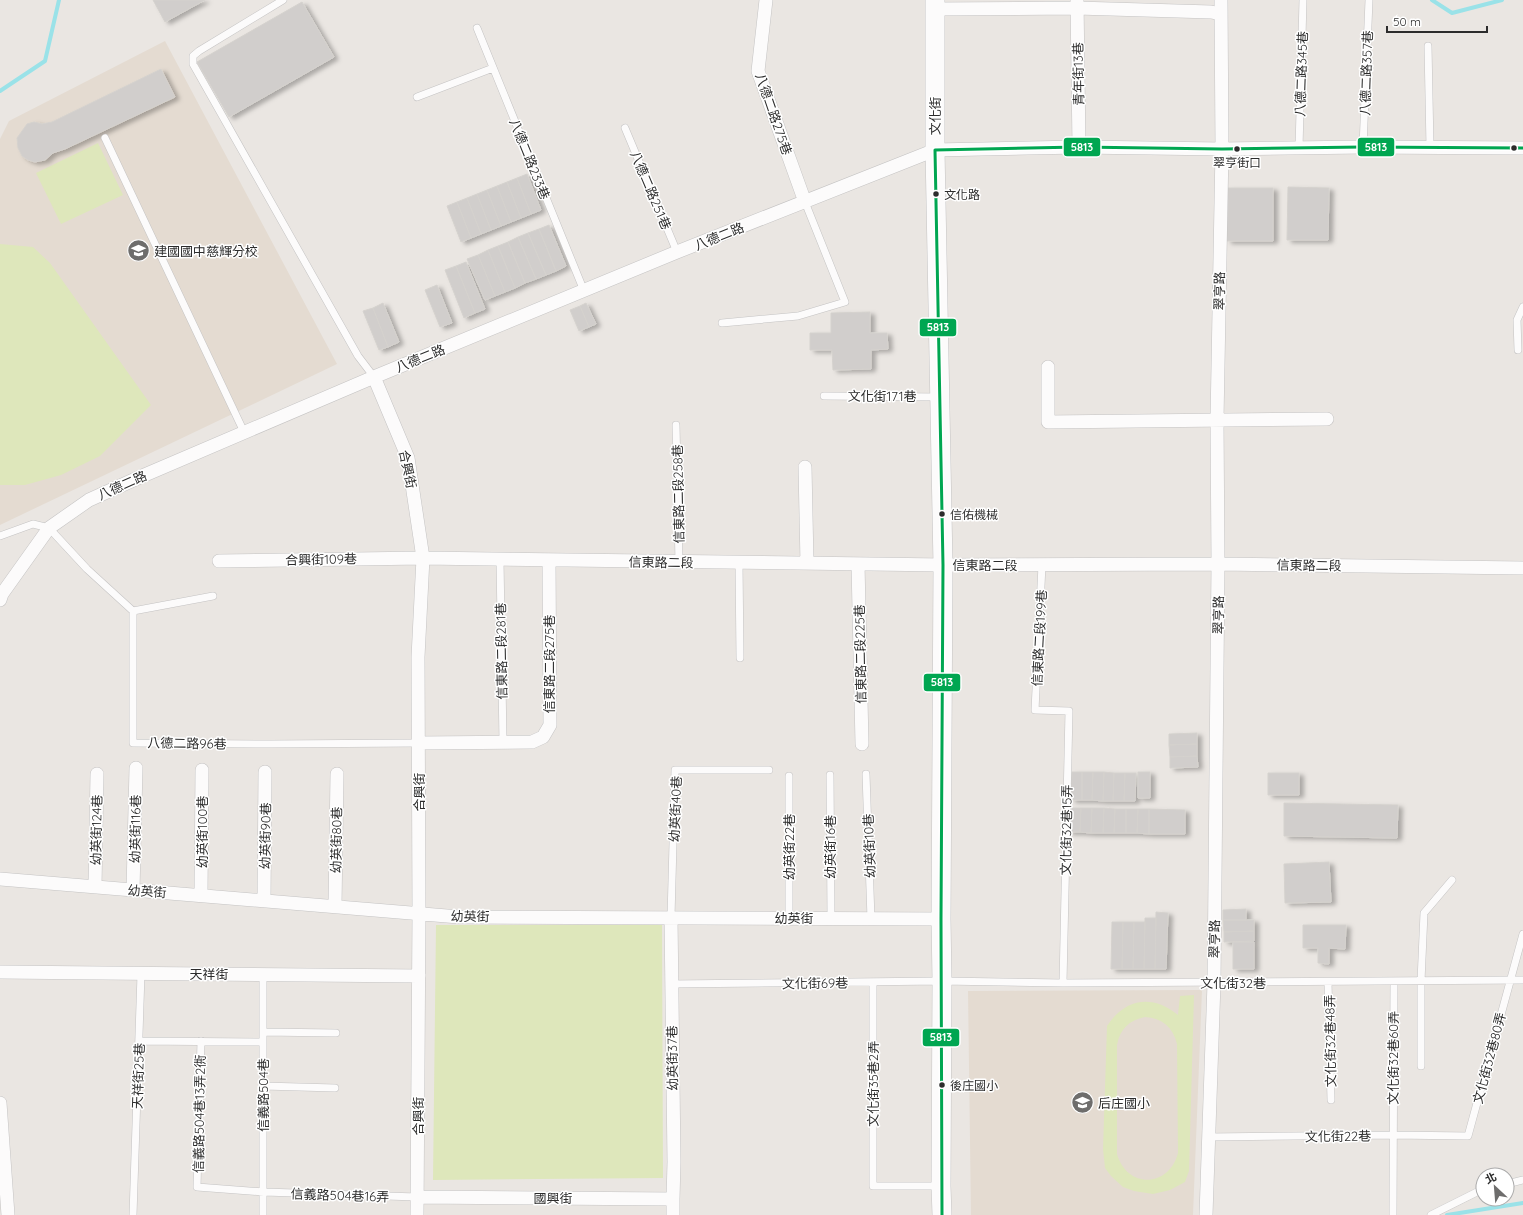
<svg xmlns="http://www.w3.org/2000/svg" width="1523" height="1215" font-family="Quicksand,'Noto Sans TC',sans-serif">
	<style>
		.education { fill: #e4dbd1 }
		.pitch { fill: #dee7bb; fill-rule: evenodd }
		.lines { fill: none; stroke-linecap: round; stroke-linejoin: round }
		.stream { stroke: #9ae2e8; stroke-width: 4 }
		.building { fill: #d1cecc; stroke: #d5d2ce; filter: url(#shadow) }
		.lane-casing { stroke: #c4c3c3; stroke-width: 8 }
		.street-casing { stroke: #c4c3c3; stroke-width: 14 }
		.secondary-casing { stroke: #c4c3c3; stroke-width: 20 }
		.lane { stroke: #fcfbfb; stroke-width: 7 }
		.street { stroke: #fcfbfb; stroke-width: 13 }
		.secondary { stroke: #fcfbfb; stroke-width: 19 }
		.bus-1-casing { stroke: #fff; stroke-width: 6 }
		.bus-1 { stroke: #00a651; stroke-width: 3 }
		.bus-dot { fill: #2c2c2c; stroke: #fff; stroke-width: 1.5 }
		.labels { text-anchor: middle; stroke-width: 3; stroke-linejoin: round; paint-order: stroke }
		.bus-label { font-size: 12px; fill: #2c2c2c; stroke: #fff; text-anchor: start }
		.street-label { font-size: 13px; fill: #2c2c2c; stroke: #fff }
		.poi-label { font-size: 13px; fill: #2c2c2c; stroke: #fff; text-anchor: start }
		.line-badge { stroke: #fff; stroke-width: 1.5 }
		.badge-label { font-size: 11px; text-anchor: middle; font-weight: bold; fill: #fff }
	</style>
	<defs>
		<filter id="shadow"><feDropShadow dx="4.5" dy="2.5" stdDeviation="2" flood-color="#0004"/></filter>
	</defs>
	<rect width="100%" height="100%" fill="#eae6e2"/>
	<!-- education -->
	<path class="education" d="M165 41 337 364 0 525V139L9 121Z
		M1202 990 1193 1215H971L968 991Z"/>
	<!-- pitch -->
	<path class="pitch" d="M98 143 123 195 61 224 36 173Z
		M0 244 33 247 50 263 151 405 100 456 61 475 25 485H0Z
		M436 925H662L663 1178 433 1180Z
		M1194 995 1189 1171 1185 1182 1170 1190 1153 1194 1134 1191 1123 1187 1111 1176 1105 1168 1103 1149 1107 1026C1125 998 1153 994 1178 1015L1180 996ZM1145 1017C1162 1018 1173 1027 1177 1044L1178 1153C1169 1188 1127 1189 1117 1154V1045C1120 1029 1129 1020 1145 1017Z"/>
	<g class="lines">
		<!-- stream -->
		<path class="stream" d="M1432 0 1452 13 1502 0
			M0 91 45 61 59 0
			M1447 1215 1523 1203"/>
	</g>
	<!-- building -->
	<path class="building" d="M153 0H205L165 22Z
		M302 2 334 57 229 117 197 62Z
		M161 69 175 97 65 149 53 153 45 160 35 162 28 160 22 156 18 148 17 138 27 124 34 122 42 124 52 122Z
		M527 174 541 210 531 214 517 178Z
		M517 178 531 214 521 218 507 182Z
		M507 182 521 218 511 222 497 186Z
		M497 186 511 222 501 226 487 190Z
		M1288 187 1329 188 1328 240H1287Z
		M1227 188H1273V241H1227Z
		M487 190 501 226 491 230 477 194Z
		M477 194 491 230 481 234 467 198Z
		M467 198 481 234 471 238 457 202Z
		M457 202 471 238 461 242 447 206Z
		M549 225 566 266 556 271 539 229Z
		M539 229 556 271 546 275 528 233Z
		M528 233 546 275 536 279 518 237Z
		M518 237 536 279 525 283 508 242Z
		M508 242 525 283 515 288 498 246Z
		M498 246 515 288 505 292 488 250Z
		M488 250 505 292 495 296 478 255Z
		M478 255 495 296 485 300 467 259Z
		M466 262 485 309 475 313 456 266Z
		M456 266 475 313 464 318 445 270Z
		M437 285 452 323 440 327 425 290Z
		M383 303 399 342 388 347 373 308Z
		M586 303 596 324 589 327 580 306Z
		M580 306 589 327 579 331 570 310Z
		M373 308 388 347 379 350 363 311Z
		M870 312V333H887L888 349 871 350V369L833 370 832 350H810V333H831V313Z
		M1197 733V744L1169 745V734Z
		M1197 744V756L1170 757 1169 745Z
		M1197 756 1198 767 1170 768V757Z
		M1072 772H1082V800H1071Z
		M1082 772H1093L1092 800H1082Z
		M1093 772H1104L1103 801 1092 800Z
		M1104 772 1114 773 1113 801H1103Z
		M1138 772H1150V798H1138Z
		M1114 773H1125L1124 801H1113Z
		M1125 773H1136L1135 801H1124Z
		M1268 773H1299V795H1268Z
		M1284 803 1398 805 1397 838 1284 836Z
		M1069 808H1081L1080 832H1068Z
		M1081 808H1092L1091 833 1080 832Z
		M1092 808H1104L1103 833H1091Z
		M1104 808 1115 809 1114 833H1103Z
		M1115 809H1126V833H1114Z
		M1126 809H1138L1137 833H1126Z
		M1138 809H1149V834L1137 833Z
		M1149 809 1185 810V834H1149Z
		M1329 862 1331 902 1285 903 1284 864Z
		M1246 909V920H1223V910Z
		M1156 912 1168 913 1166 969H1155Z
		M1145 918H1156L1155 969H1144Z
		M1223 920H1254V931L1224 932Z
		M1112 922H1123L1122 969H1111Z
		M1123 922H1134L1133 969H1122Z
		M1134 922H1145L1144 969H1133Z
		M1303 925H1346L1345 949 1329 948V964L1318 963V948H1303Z
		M1254 931V941L1224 942V932Z
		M1233 942H1254V969H1233Z"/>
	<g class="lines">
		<defs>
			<path id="lane" d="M283 0 199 51 193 56V64L358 356 374 377
				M477 28 584 291
				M1428 46 1430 147
				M417 97 493 68
				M625 128 677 252
				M105 138 244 432
				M1363 147 1369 0
				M1299 148 1303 0
				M722 323 798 316 845 302 805 202
				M1518 350 1517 320 1523 307
				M824 396 939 397
				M676 425 679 562
				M0 536 33 524 49 528 87 569 133 611V743L271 744 419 743
				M500 560 503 742
				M739 563 740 658
				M1042 565 1035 710 1069 711 1063 983
				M133 611 213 596
				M866 774 871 919
				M830 775 831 918
				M789 776V918
				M671 917 675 770H769
				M873 982V1186H941
				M1328 982 1331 1100
				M671 984 942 981 1063 983 1523 980
				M263 1032 336 1033
				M139 1041 263 1042
				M201 1041 197 1187 264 1192 417 1197
				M1421 1066V981L1424 913 1452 880
				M263 1086 335 1088
				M1209 1137 1393 1135 1468 1136 1523 934
				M1507 1184 1523 1180
				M133 1215 141 974
				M263 1215V975
				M1393 1215 1394 982
				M1431 1215 1483 1189"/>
			<path id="street" d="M766 0 758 71 805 202
				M1077 0 1079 147
				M935 9 1077 8 1211 12 1221 14
				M1048 367V422L1327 419
				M374 377 408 458 423 558 418 657 419 914 417 1215
				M805 467 807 563
				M219 561 423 558 943 565 1218 564 1523 568
				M858 564 862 744
				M0 600 2 594 49 528 89 500 140 477 374 377 677 252 935 150 1079 147 1222 149 1363 147 1523 148
				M419 743 532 742 543 737 550 725 549 560
				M0 879 459 917 941 919
				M95 887 97 774
				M133 890 136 768
				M201 895 202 770
				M264 900 265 772
				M335 906 337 774
				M671 917 674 1162 673 1199
				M0 972 419 976
				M0 1103 8 1215
				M417 1197 673 1199V1215
				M1206 1215 1214 983 1218 564 1217 420 1222 149 1221 0"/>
			<path id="secondary" d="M935 0V150L943 565 941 919 942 981 941 1186 942 1215"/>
		</defs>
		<!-- lane casing -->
		<use href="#lane" class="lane-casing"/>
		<!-- street casing -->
		<use href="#street" class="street-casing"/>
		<!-- secondary casing -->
		<use href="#secondary" class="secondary-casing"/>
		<!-- lane -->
		<use href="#lane" class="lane"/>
		<!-- street -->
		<use href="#street" class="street"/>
		<!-- secondary -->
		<use href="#secondary" class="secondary"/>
		<defs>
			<path id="bus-1" d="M935 150 943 565 941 919 942 1215
				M935 150 1079 147 1222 149 1363 147 1523 148"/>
		</defs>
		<!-- bus-1 casing -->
		<use href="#bus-1" class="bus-1-casing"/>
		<!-- bus-1 -->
		<use href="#bus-1" class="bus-1"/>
	</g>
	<!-- icons -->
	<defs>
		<symbol id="school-disc" viewBox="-11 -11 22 22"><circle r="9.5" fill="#6e6d6c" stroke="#fff"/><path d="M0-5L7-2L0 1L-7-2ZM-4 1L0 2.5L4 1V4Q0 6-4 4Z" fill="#fff"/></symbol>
	</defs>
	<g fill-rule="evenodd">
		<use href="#school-disc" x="126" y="238" width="25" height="25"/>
		<use href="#school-disc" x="1070" y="1090" width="25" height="25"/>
	</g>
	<!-- markers -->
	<g class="bus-dot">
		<circle cx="1514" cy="148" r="3.5"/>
		<circle cx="1237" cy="149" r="3.5"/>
		<circle cx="936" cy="194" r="3.5"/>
		<circle cx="942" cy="514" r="3.5"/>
		<circle cx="942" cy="1085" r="3.5"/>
	</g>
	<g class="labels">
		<!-- bus labels -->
		<g class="bus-label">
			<text x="1237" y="167" text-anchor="middle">翠亨街口</text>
			<text x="944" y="199">文化路</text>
			<text x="950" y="519">信佑機械</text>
			<text x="950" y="1090">後庄國小</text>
		</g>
		<!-- street labels -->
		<g class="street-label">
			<text transform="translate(1366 73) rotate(-88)" y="5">八德二路357巷</text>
			<text transform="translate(1078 74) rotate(-91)" y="5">青年街13巷</text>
			<text transform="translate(1301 74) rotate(-88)" y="5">八德二路345巷</text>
			<text transform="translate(774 114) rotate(71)" y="5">八德二路275巷</text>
			<text transform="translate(935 116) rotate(-90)" y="5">文化街</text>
			<text transform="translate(530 159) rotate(68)" y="5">八德二路233巷</text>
			<text transform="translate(651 190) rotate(67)" y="5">八德二路251巷</text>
			<text transform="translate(719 236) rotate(-22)" y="5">八德二路</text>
			<text transform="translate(1219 291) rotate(-89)" y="5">翠亨路</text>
			<text transform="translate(420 358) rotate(-22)" y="5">八德二路</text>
			<text x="882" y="401">文化街171巷</text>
			<text transform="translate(408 469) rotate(78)" y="5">合興街</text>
			<text transform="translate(122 485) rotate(-24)" y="5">八德二路</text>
			<text transform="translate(678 494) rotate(-91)" y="5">信東路二段258巷</text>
			<text transform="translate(321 559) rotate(-1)" y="5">合興街109巷</text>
			<text transform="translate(661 562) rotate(1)" y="5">信東路二段</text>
			<text x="985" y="570">信東路二段</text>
			<text transform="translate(1309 565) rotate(1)" y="5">信東路二段</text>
			<text transform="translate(1218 615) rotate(-89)" y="5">翠亨路</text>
			<text transform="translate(1039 638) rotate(-87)" y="5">信東路二段199巷</text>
			<text transform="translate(501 651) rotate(-91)" y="5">信東路二段281巷</text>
			<text transform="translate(860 654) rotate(-91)" y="5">信東路二段225巷</text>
			<text transform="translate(549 664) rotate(-90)" y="5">信東路二段275巷</text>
			<text transform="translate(187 743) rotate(1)" y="5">八德二路96巷</text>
			<text transform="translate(419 792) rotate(-90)" y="5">合興街</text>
			<text transform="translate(675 809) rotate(-88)" y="5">幼英街40巷</text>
			<text transform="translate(135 829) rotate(-89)" y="5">幼英街116巷</text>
			<text transform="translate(96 830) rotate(-89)" y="5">幼英街124巷</text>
			<text transform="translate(1066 830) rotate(-89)" y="5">文化街32巷15弄</text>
			<text transform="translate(202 832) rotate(-90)" y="5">幼英街100巷</text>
			<text transform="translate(265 836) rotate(-89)" y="5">幼英街90巷</text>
			<text transform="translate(336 840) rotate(-89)" y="5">幼英街80巷</text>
			<text transform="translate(869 846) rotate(-92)" y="5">幼英街10巷</text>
			<text transform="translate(789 847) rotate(-90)" y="5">幼英街22巷</text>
			<text transform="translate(830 847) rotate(-90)" y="5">幼英街16巷</text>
			<text transform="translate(147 891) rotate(4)" y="5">幼英街</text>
			<text transform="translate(470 916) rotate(1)" y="5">幼英街</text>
			<text x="794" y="923">幼英街</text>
			<text transform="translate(1214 939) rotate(-89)" y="5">翠亨路</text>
			<text x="209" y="979">天祥街</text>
			<text transform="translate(815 983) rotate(-1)" y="5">文化街69巷</text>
			<text x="1233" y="988">文化街32巷</text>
			<text transform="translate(1330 1041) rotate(-91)" y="5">文化街32巷48弄</text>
			<text transform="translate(672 1058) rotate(-91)" y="5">幼英街37巷</text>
			<text transform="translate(1393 1058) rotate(-90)" y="5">文化街32巷60弄</text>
			<text transform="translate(1489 1058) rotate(-75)" y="5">文化街32巷80弄</text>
			<text transform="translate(138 1076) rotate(-88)" y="5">天祥街25巷</text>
			<text transform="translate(873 1084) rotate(-90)" y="5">文化街35巷2弄</text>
			<text transform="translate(263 1095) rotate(-90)" y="5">信義路504巷</text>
			<text transform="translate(199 1114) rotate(-89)" y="5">信義路504巷13弄2衖</text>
			<text transform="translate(418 1116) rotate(-90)" y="5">合興街</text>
			<text transform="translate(1338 1136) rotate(-1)" y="5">文化街22巷</text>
			<text transform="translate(340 1195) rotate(2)" y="5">信義路504巷16弄</text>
			<text x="553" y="1203">國興街</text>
		</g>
		<!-- poi labels -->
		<g class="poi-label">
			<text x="154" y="256">建國國中慈輝分校</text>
			<text x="1098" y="1108">后庄國小</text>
		</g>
	</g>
	<g class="line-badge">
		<rect x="1063" y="137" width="38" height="20" rx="4" fill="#00a651"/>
		<rect x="1357" y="137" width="38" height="20" rx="4" fill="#00a651"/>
		<rect x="919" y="318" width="38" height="19" rx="4" fill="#00a651"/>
		<rect x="923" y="673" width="38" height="19" rx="4" fill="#00a651"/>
		<rect x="922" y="1028" width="38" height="19" rx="4" fill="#00a651"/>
	</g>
	<g class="badge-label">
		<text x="1082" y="151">5813</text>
		<text x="1376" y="151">5813</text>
		<text x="938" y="331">5813</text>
		<text x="942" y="686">5813</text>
		<text x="941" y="1041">5813</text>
	</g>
	<!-- north arrow -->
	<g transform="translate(1495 1187) rotate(334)"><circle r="19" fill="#ffffff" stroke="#ababab"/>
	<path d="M0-3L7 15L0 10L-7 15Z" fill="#6e6d6c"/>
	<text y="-6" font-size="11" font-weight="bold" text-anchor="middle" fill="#2c2c2c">北</text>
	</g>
	<!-- scale -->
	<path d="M1387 26v6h100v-6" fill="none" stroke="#2c2c2c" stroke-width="2"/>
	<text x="1393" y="26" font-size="12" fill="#2c2c2c" stroke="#ffffff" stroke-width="3" paint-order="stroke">50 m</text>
</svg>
